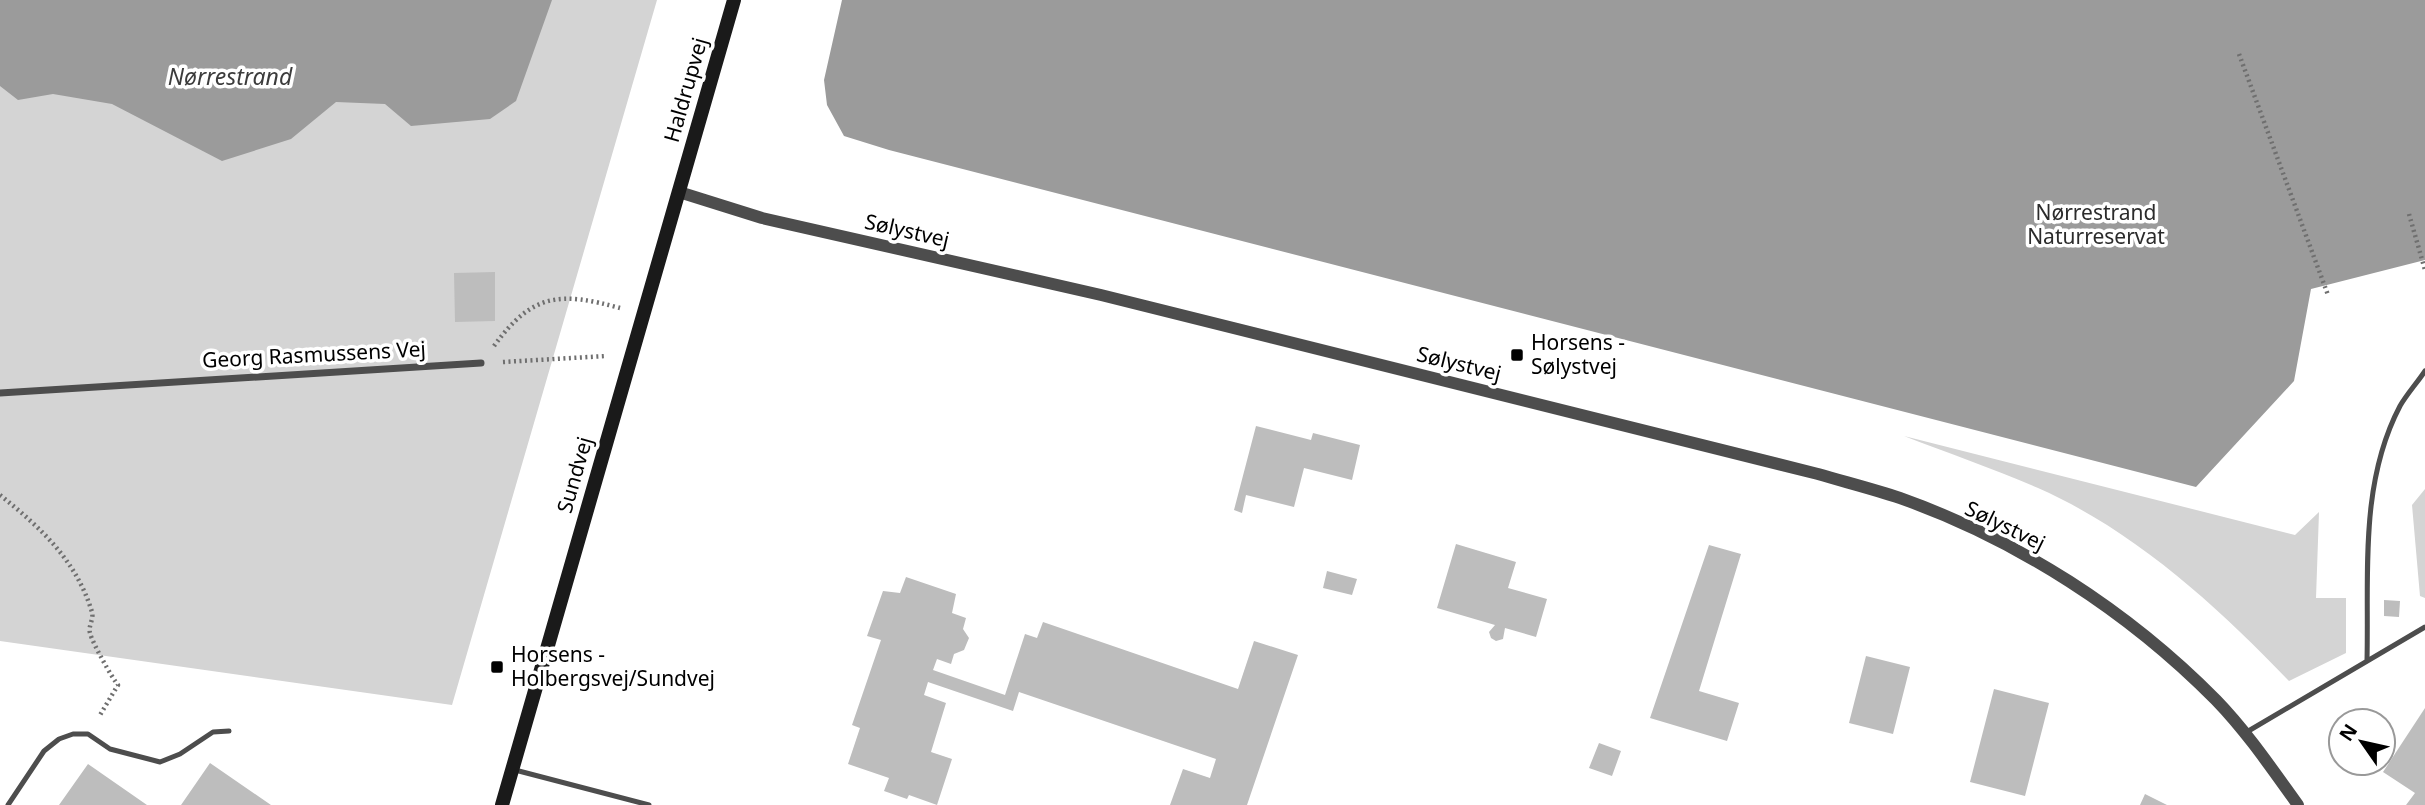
<svg xmlns="http://www.w3.org/2000/svg" width="2425" height="805" font-family="'Noto Sans',sans-serif">
	<style>
		.green { fill: #d4d4d4 }
		.water { fill: #9b9b9b }
		.building { fill: #bdbdbd }
		.lines { fill: none; stroke-linecap: round; stroke-linejoin: round }
		.path { stroke: #6f6f6f; stroke-width: 4.5; stroke-dasharray: 2 3.5; stroke-linecap: butt }
		.service { stroke: #4d4d4d; stroke-width: 5 }
		.minor { stroke: #4d4d4d; stroke-width: 7 }
		.tertiary { stroke: #4d4d4d; stroke-width: 12 }
		.secondary { stroke: #1a1a1a; stroke-width: 14 }
		.poi-dot { fill: #000; stroke: #fff; stroke-width: 2.5 }
		.labels { text-anchor: middle; stroke-width: 7; stroke-linejoin: round; paint-order: stroke }
		.street-label { font-size: 21px; fill: #000; stroke: #fff }
		.park-label { font-size: 21px; fill: #2b2b2b; stroke: #fff }
		.poi-label { font-size: 21px; fill: #000; stroke: #fff; text-anchor: start }
		.water-label { font-size: 23px; font-style: italic; fill: #3c3c3c; stroke: #fff }
	</style>
	<rect width="100%" height="100%" fill="#fff"/>
	<!-- green -->
	<path class="green" d="M0 0H657L452 705 0 641Z
		M1904 436 2295 535 2319 512 2316 598H2346V653L2289 681C2217 606 2135 531 2038 488 1994 469 1948 453 1904 436Z
		M2425 489V598L2420 596 2412 505Z"/>
	<!-- water -->
	<path class="water" d="M0 0H552L516 101 490 119 411 126 385 104 336 102 291 139 222 161 112 104 53 94 18 100 0 86Z
		M842 0H2425V260L2311 289 2294 381 2196 487 889 150 844 136 827 105 824 80Z"/>
	<!-- building -->
	<path class="building" d="M495 272V321L455 322 454 273Z
		M1256 426 1311 440 1313 433 1360 445 1352 480 1304 468 1294 507 1246 495 1242 513 1234 510Z
		M1456 544 1516 562 1508 588 1547 599 1536 637 1505 628 1503 639 1496 641 1491 638 1489 632 1495 625 1437 608Z
		M1709 545 1741 554 1699 691 1739 703 1727 741 1650 718Z
		M1327 571 1357 579 1352 595 1323 588Z
		M906 577 956 594 952 613 966 618 963 629 969 638 964 650 954 654 951 664 937 659 933 670 1005 695 1025 634 1037 638 1043 622 1238 689 1254 641 1298 655 1247 805H1170L1183 769 1210 778 1216 759 1019 692 1013 711 928 682 924 695 946 703 931 752 952 759 937 805 909 795 907 799 884 791 889 778 848 764 860 728 852 725 881 640 867 636 883 591 900 593Z
		M2384 600 2400 601 2399 617 2384 616Z
		M1866 656 1910 667 1893 734 1849 723Z
		M1994 689 2049 703 2025 796 1970 782Z
		M2425 708V805H2406L2415 793 2383 772Z
		M1599 743 1621 751 1612 776 1589 768Z
		M210 763 271 805H181Z
		M88 764 147 805H59Z
		M2145 794 2167 805H2140Z"/>
	<g class="lines">
		<!-- path -->
		<path class="path" d="M2239 54 2328 295
			M2409 214 2425 270
			M494 346C533 292 561 292 620 308
			M503 362 606 356
			M0 495C41 528 76 560 92 612 94 619 88 626 90 633 92 642 112 678 118 685L100 715"/>
		<!-- service -->
		<path class="service" d="M2367 660C2369 575 2359 484 2400 406 2407 394 2417 383 2425 371
			M2245 733 2425 627
			M515 770 649 805
			M8 805 44 751 59 739 73 734H88L110 749 160 762 180 754 213 732 229 731"/>
		<!-- minor -->
		<path class="minor" d="M0 393 481 363"/>
		<!-- tertiary -->
		<path class="tertiary" d="M679 192 762 218 1101 295 1818 474C1845 482 1873 489 1900 498 2018 540 2128 611 2216 700 2247 732 2272 769 2298 805"/>
		<!-- secondary -->
		<path class="secondary" d="M502 805 734 0"/>
	</g>
	<!-- markers -->
	<g class="poi-dot">
		<rect x="1510" y="348" width="14" height="14" rx="3.5"/>
		<rect x="490" y="660" width="14" height="14" rx="3.5"/>
	</g>
	<g class="labels">
		<!-- street labels -->
		<g class="street-label">
			<text transform="translate(686 90) rotate(-74)" y="7">Haldrupvej</text>
			<text transform="translate(907 231) rotate(13)" y="7">Sølystvej</text>
			<text transform="translate(314 355) rotate(-3)" y="7">Georg Rasmussens Vej</text>
			<text transform="translate(1459 364) rotate(14)" y="7">Sølystvej</text>
			<text transform="translate(575 475) rotate(-74)" y="7">Sundvej</text>
			<text transform="translate(2005 526) rotate(26)" y="7">Sølystvej</text>
		</g>
		<!-- park labels -->
		<g class="park-label">
			<text x="2096" y="220">Nørrestrand<tspan x="2096" dy="24">Naturreservat</tspan></text>
		</g>
		<!-- poi labels -->
		<g class="poi-label">
			<text x="1531" y="350">Horsens -<tspan x="1531" dy="24">Sølystvej</tspan></text>
			<text x="511" y="662">Horsens -<tspan x="511" dy="24">Holbergsvej/Sundvej</tspan></text>
		</g>
		<!-- water labels -->
		<g class="water-label">
			<text x="230" y="85">Nørrestrand</text>
		</g>
	</g>
	<!-- north arrow -->
	<g transform="translate(2362 742) rotate(304)"><circle r="33" fill="#ffffff" stroke="#999999" stroke-width="2"/>
	<path d="M0-5L12 26L0 18L-12 26Z" fill="#000000"/>
	<text y="-10" font-size="19" font-weight="bold" text-anchor="middle" fill="#000000">N</text>
	</g>
</svg>
